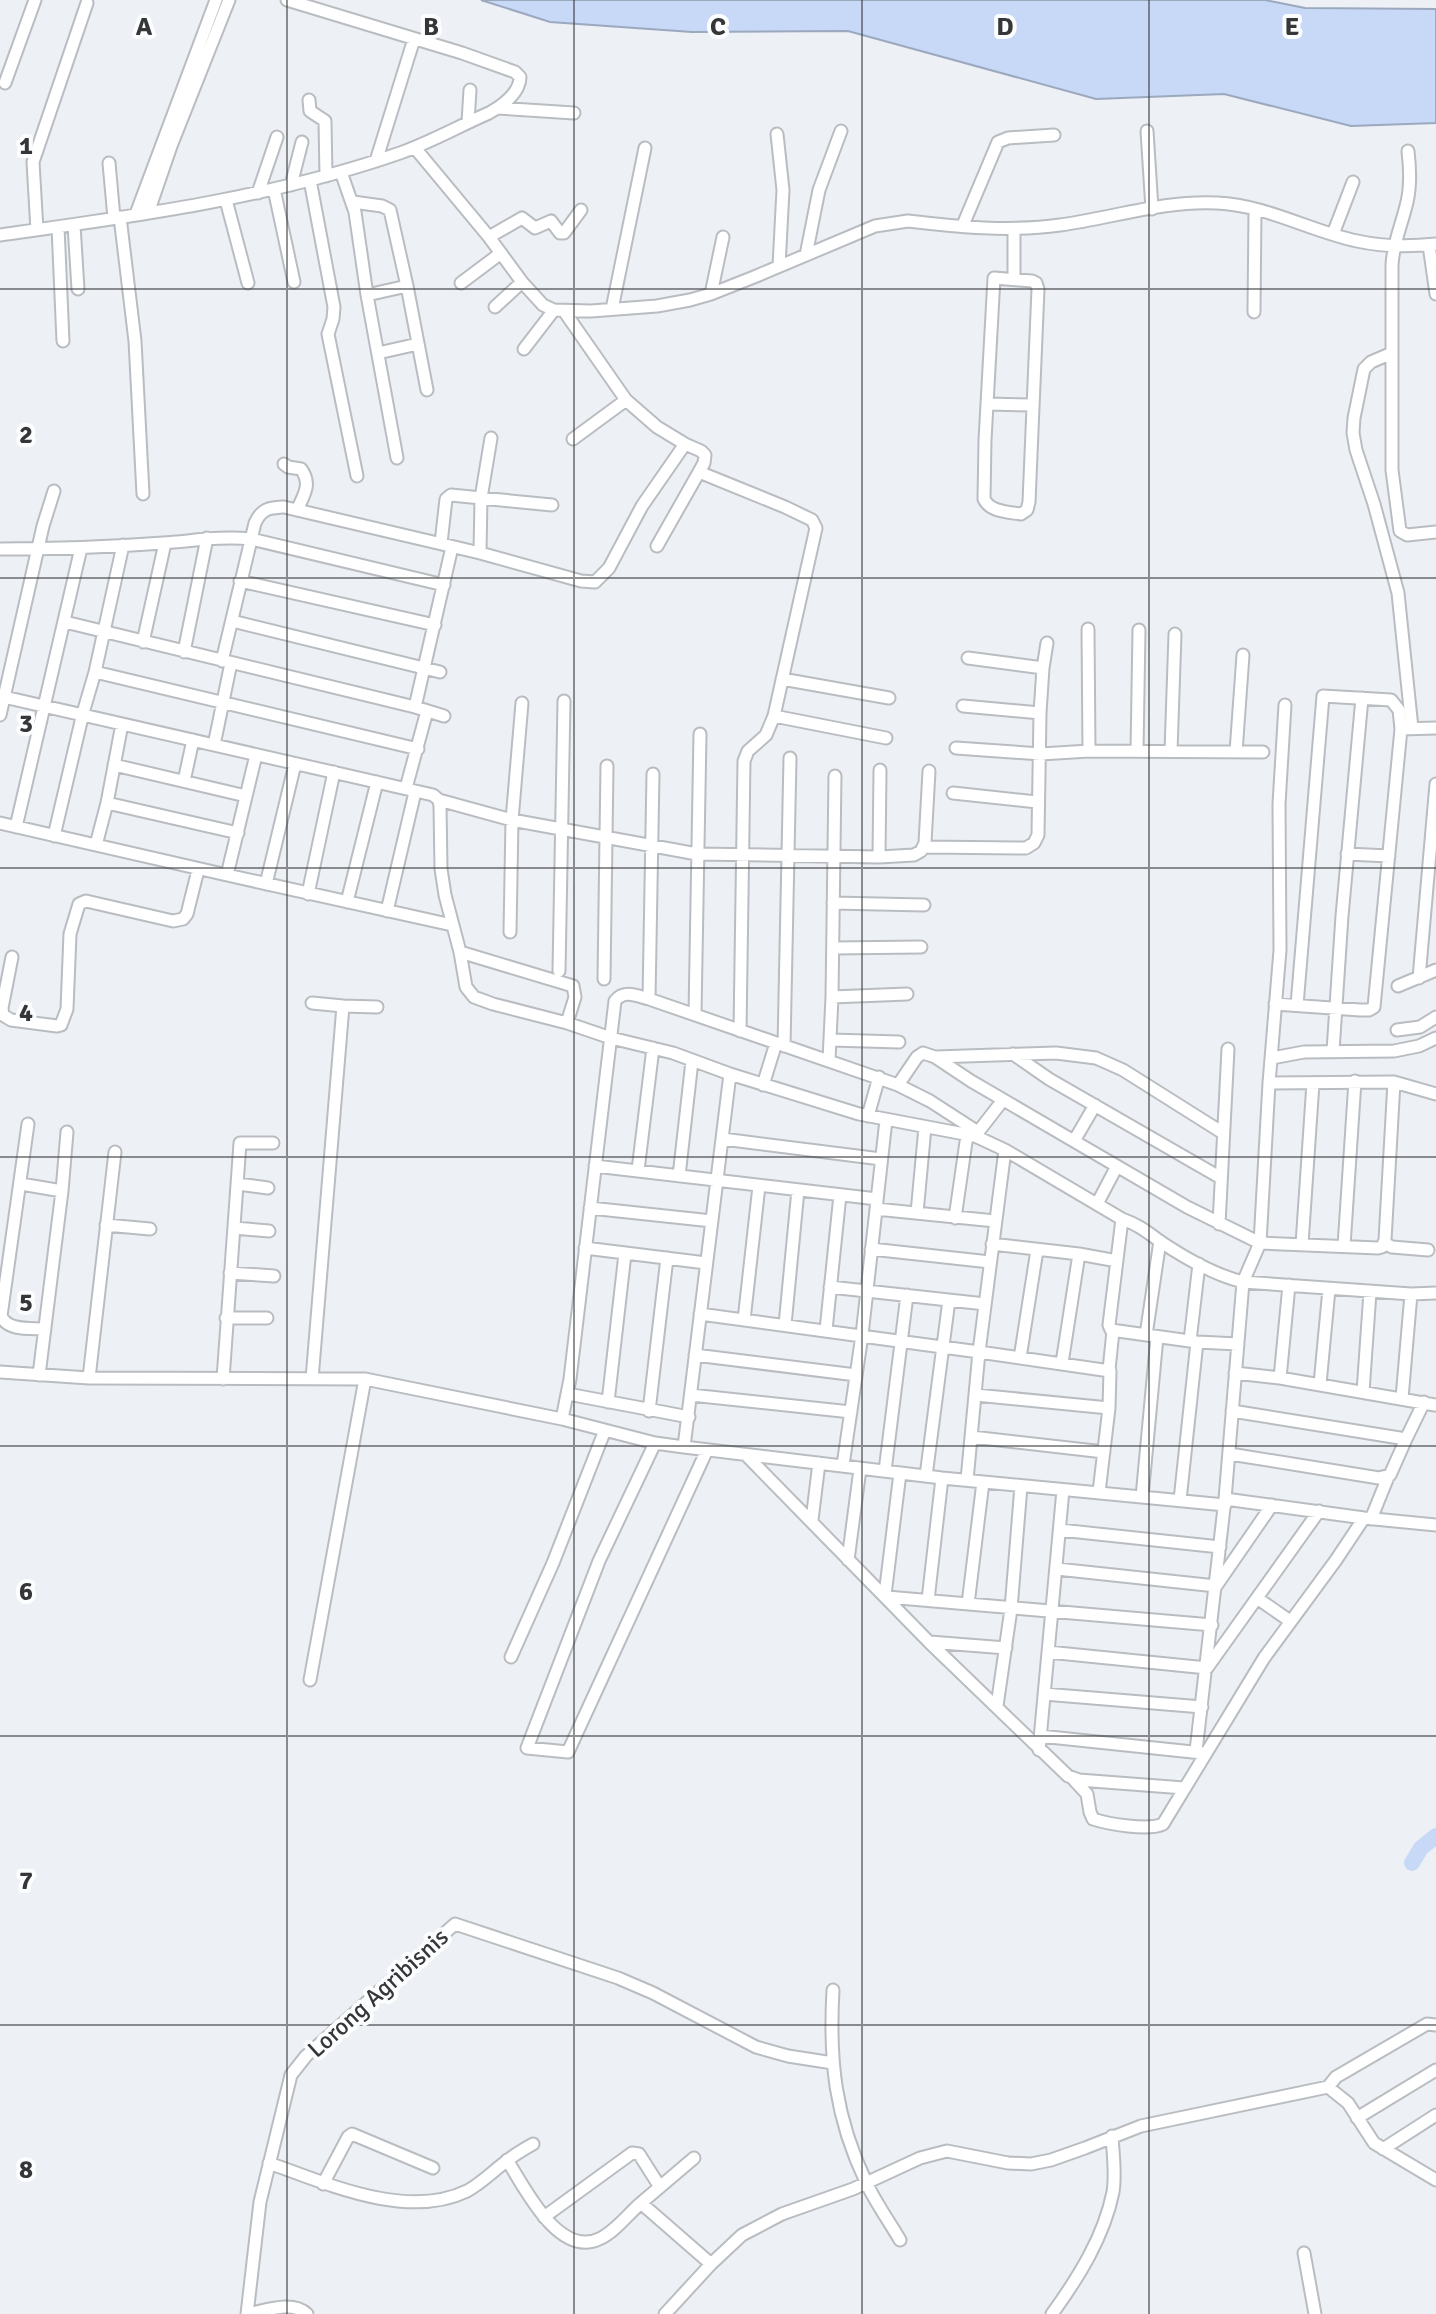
<svg xmlns="http://www.w3.org/2000/svg" width="1436" height="2314" font-family="Signika,sans-serif">
	<style>
		.water { fill: #c7d9f7; stroke: #9ba8be; stroke-width: 2 }
		.lines { fill: none; stroke-linecap: round; stroke-linejoin: round }
		.river { stroke: #c7d9f7; stroke-width: 16 }
		.street-casing { stroke: #b9bdc1; stroke-width: 15 }
		.street { stroke: #fff; stroke-width: 11 }
		.grid { fill: none; stroke: #343638; stroke-width: 2; stroke-opacity: 0.55 }
		.labels { text-anchor: middle; stroke-width: 8; stroke-linejoin: round; paint-order: stroke }
		.street-label { font-size: 24px; fill: #343638; stroke: #fcfdff }
		.grid-label { font-size: 26px; text-anchor: middle; font-weight: bold; fill: #343638; stroke: #fcfdff; stroke-width: 8; stroke-linejoin: round; paint-order: stroke }
	</style>
	<rect width="100%" height="100%" fill="#edf0f5"/>
	<!-- water -->
	<path class="water" d="M481 0H1265L1305 8 1436 9V123L1351 126 1224 94 1096 99 848 31 692 32 550 22Z"/>
	<g class="lines">
		<!-- river -->
		<path class="river" d="M1412 1863 1421 1848 1436 1836"/>
		<defs>
			<path id="street" d="M5 83 35 0
				M309 100 310 111 325 121 326 176
				M498 108 574 113
				M468 122 470 90
				M1147 131 1152 209
				M777 134 783 190 779 266
				M415 148 489 237 522 282 543 305 554 310 591 311 657 306 690 300 711 294 754 277 875 226 908 221C958 227 1010 232 1060 225 1112 218 1165 200 1217 203 1266 205 1310 231 1357 241 1384 247 1409 247 1436 244
				M1408 151C1410 168 1411 185 1407 202 1402 224 1393 243 1392 265V470L1400 531 1407 535 1436 532
				M376 161 414 39
				M109 163 114 218
				M341 172 355 212 367 295 397 458
				M310 180 334 307 333 319 328 334 357 476
				M291 185 302 142
				M274 189 294 282
				M258 193 277 137
				M226 200 248 283
				M353 202 382 206 390 210 407 286
				M148 213 171 146 229 0
				M136 214 216 0
				M120 217 135 341 143 494
				M74 225 78 289
				M963 225 998 142 1008 138 1054 135
				M58 227 63 341
				M1014 229V279
				M37 230 33 162 87 3
				M1333 234 1353 182
				M0 235C135 216 271 198 400 153 431 142 459 126 489 113 502 106 520 93 520 77L515 72 462 53 287 0
				M489 237 522 218 535 228 551 221 560 233H564L581 210
				M1429 245 1436 294
				M806 255 819 190 841 131
				M994 278 1032 281 1036 283 1038 289 1029 502 1027 510 1021 514C1008 512 990 512 984 499L985 440Z
				M461 283 501 253
				M711 294 723 237
				M367 295 407 286 427 390
				M495 307 522 282
				M612 309 645 148
				M564 311 626 400 657 427 685 444 701 451 705 455 704 463 699 472 657 546
				M1254 312 1255 210
				M524 349 554 310
				M378 353 418 344
				M1392 353 1371 362 1364 369 1354 418 1353 433 1356 450 1374 504 1398 593 1412 728
				M987 404 1033 405
				M573 439 626 400
				M284 464 288 467 301 469C312 484 304 495 297 510
				M699 472 785 507 812 520 816 528 774 716 766 735 748 751 744 761 740 1031
				M441 543 446 499 451 495 481 498 491 438
				M0 549C54 549 109 547 163 543 193 541 221 536 251 539L444 585
				M480 553 581 581 595 582 609 568 642 506 685 444
				M240 581 435 625
				M232 621 440 672
				M65 622 415 707 444 716
				M1088 629 1089 751
				M143 642 165 543
				M184 652 207 538
				M968 658 1043 668
				M222 661 255 523C262 508 269 508 284 507L480 553 481 498 552 505
				M95 672 418 749
				M782 679 889 698
				M0 696 433 795 439 800 440 806 441 869 445 895 460 952 466 987 474 997 493 1004 567 1023 611 1038 673 1053 730 1074 859 1114 975 1136 1005 1150 1122 1219C1139 1225 1147 1232 1161 1242 1185 1258 1215 1275 1243 1282L1260 1243 1269 1083 1280 950 1279 804 1285 705
				M415 707 452 547
				M1040 713 1043 668 1047 643
				M0 715 43 526 54 491
				M774 716 886 738
				M214 745 231 663
				M956 748 1041 754 1089 751 1263 752
				M1137 751 1139 630
				M1171 751 1175 634
				M1236 752 1243 655
				M114 765 246 796
				M184 781 193 740
				M406 788 427 711
				M953 793 1037 802
				M439 800 512 820 697 854 879 857 914 855 921 851 925 843 929 771
				M107 803 238 833
				M0 823 227 875 256 755
				M16 827 81 548
				M54 836 83 713 95 672 123 545
				M96 845 107 803 122 724
				M924 847 1026 848 1034 843 1038 835 1040 713 963 706
				M1347 854 1389 856
				M879 857 880 770
				M227 875 452 925
				M266 884 295 764
				M308 894 334 772
				M347 902 377 782
				M833 903 924 905
				M387 911 415 792
				M510 932 512 820 522 703
				M833 948 921 947
				M460 952 573 986 575 997 567 1023
				M12 957 2 1008 3 1015 11 1020 57 1026 61 1025 67 1009 70 934 79 904 86 901 173 921 183 919 187 914 198 870
				M559 971 564 701
				M1419 978 1436 784
				M604 979 607 766
				M1398 986 1436 970
				M832 997 907 994
				M649 999 653 774
				M312 1003 343 1006
				M1275 1004 1360 1010H1369L1374 1007 1401 729 1436 728
				M1297 1005 1323 696 1391 700 1399 710 1401 729
				M695 1014 700 734
				M1397 1030 1420 1027 1436 1017
				M831 1040 899 1042
				M784 1046 790 758
				M1333 1051 1342 916 1362 698
				M1013 1054 1049 1079 1221 1178
				M935 1057 971 1081 1187 1207 1260 1243 1378 1248 1382 1247 1385 1240 1394 1082
				M1272 1058 1304 1052 1394 1051 1419 1046 1436 1038
				M829 1060 832 997 835 776
				M1269 1083 1394 1082 1436 1094
				M763 1085 776 1043
				M898 1085 917 1057 923 1053 935 1057 1056 1053 1096 1058 1123 1070 1223 1133
				M868 1116 879 1077
				M28 1124 1 1316C8 1331 29 1328 45 1329
				M975 1136 1003 1100
				M723 1139 881 1159
				M1074 1141 1095 1105
				M1005 1150 979 1352 1110 1371 1109 1408 1099 1492
				M595 1166 877 1199
				M638 1170 653 1048
				M679 1176 692 1061
				M21 1184 62 1191
				M238 1184 268 1188
				M1097 1204 1117 1166
				M590 1208 712 1221
				M876 1209 995 1221
				M917 1213 925 1127
				M955 1218 967 1135
				M1122 1219 1109 1325 1111 1330 1197 1342 1238 1344
				M1219 1224 1228 1049
				M106 1225 150 1229
				M234 1228 269 1231
				M1384 1243 1392 1247 1428 1250
				M992 1244 1079 1254 1117 1261
				M1302 1244 1313 1083
				M1344 1246 1355 1081
				M585 1248 706 1263
				M871 1249 990 1262
				M230 1273 274 1276
				M830 1287 985 1304
				M700 1314 979 1352 967 1480
				M226 1318H267
				M744 1320 759 1186
				M785 1325 798 1190
				M826 1330 840 1195
				M1146 1335 1160 1241
				M1190 1341 1199 1264
				M695 1355 856 1375
				M1020 1358 1037 1250
				M1062 1363 1079 1254
				M1109 1370 1113 1331
				M0 1372 89 1378 365 1379 562 1419 655 1443 684 1447 942 1478 1225 1505
				M1235 1373 1280 1378 1435 1405
				M39 1375 62 1191 67 1132
				M89 1378 115 1152
				M1280 1378 1289 1285
				M223 1379 240 1143H273
				M312 1379 343 1006 377 1007
				M1320 1384 1329 1289
				M1363 1392 1370 1292
				M568 1394 689 1417
				M691 1395 851 1412
				M976 1395 1109 1408
				M1402 1398 1411 1294
				M608 1402 625 1254
				M649 1411 667 1258
				M562 1419 570 1379 615 1001C624 989 637 996 649 999L898 1085 930 1101 978 1132
				M972 1437 1104 1452
				M1406 1439 1424 1402
				M655 1443 599 1561 527 1748 568 1752 707 1450
				M684 1447 730 1074
				M1230 1454 1379 1478 1390 1475 1406 1439 1232 1411
				M746 1455 929 1642 1068 1776 1079 1780 1184 1788
				M843 1465 862 1335 886 1120
				M885 1471 907 1295
				M926 1476 949 1300
				M1142 1497 1157 1337
				M1225 1499 1243 1282 1411 1294 1436 1293
				M1180 1500 1197 1342
				M1371 1519 1388 1477
				M812 1520 819 1463
				M1060 1530 1220 1547
				M848 1560 860 1469
				M1057 1569 1216 1586 1272 1505
				M885 1595 900 1473
				M887 1597 1212 1625
				M1257 1598 1290 1621
				M928 1600 942 1478
				M968 1604 983 1482
				M930 1642 1006 1648
				M1048 1652 1207 1668 1319 1511
				M511 1657 553 1563 605 1430
				M310 1680 365 1379
				M1044 1694 1202 1707
				M997 1706 1011 1609 1021 1486
				M1040 1736 1202 1753
				M1039 1750 1063 1490
				M1196 1751 1225 1499 1364 1518 1436 1525
				M1074 1780 1087 1794 1090 1812 1093 1819C1108 1824 1149 1831 1163 1824L1264 1658 1336 1560 1364 1518
				M833 1990C829 2061 835 2117 866 2182 875 2202 889 2221 900 2240
				M1328 2087 1336 2077 1427 2024 1436 2025
				M1357 2118 1436 2070
				M1383 2149 1436 2115
				M507 2160C524 2186 558 2258 599 2239 615 2232 628 2214 641 2203L711 2264
				M269 2163C328 2184 407 2220 467 2191 482 2183 494 2170 507 2161 515 2154 524 2149 533 2144
				M323 2184 348 2137 352 2134 433 2168
				M641 2203 694 2158
				M544 2217 632 2153 639 2154 660 2187
				M1304 2253 1315 2314
				M307 2314C292 2300 265 2311 247 2314L260 2202 291 2075 306 2056 455 1924 618 1978 653 1993 756 2047 788 2056 833 2063
				M665 2314 711 2264 742 2235 782 2214 853 2189 920 2158 947 2151 1008 2163 1031 2164 1051 2160 1085 2148 1141 2126 1328 2087 1348 2103 1374 2143 1436 2180
				M1052 2314C1078 2278 1104 2237 1113 2192 1116 2174 1113 2154 1112 2136"/>
		</defs>
		<!-- street casing -->
		<use href="#street" class="street-casing"/>
		<!-- street -->
		<use href="#street" class="street"/>
	</g>
	<!-- grid -->
	<path class="grid" d="M287 0V2314M574 0V2314M862 0V2314M1149 0V2314M0 289H1436M0 578H1436M0 868H1436M0 1157H1436M0 1446H1436M0 1736H1436M0 2025H1436"/>
	<g class="labels">
		<!-- street labels -->
		<g class="street-label">
			<text transform="translate(378 1993) rotate(-42)" y="8">Lorong Agribisnis</text>
		</g>
	</g>
	<g class="grid-label">
		<text x="144" y="35">A</text>
		<text x="431" y="35">B</text>
		<text x="718" y="35">C</text>
		<text x="1005" y="35">D</text>
		<text x="1292" y="35">E</text>
		<text x="26" y="154">1</text>
		<text x="26" y="443">2</text>
		<text x="26" y="732">3</text>
		<text x="26" y="1021">4</text>
		<text x="26" y="1311">5</text>
		<text x="26" y="1600">6</text>
		<text x="26" y="1889">7</text>
		<text x="26" y="2178">8</text>
	</g>
</svg>
